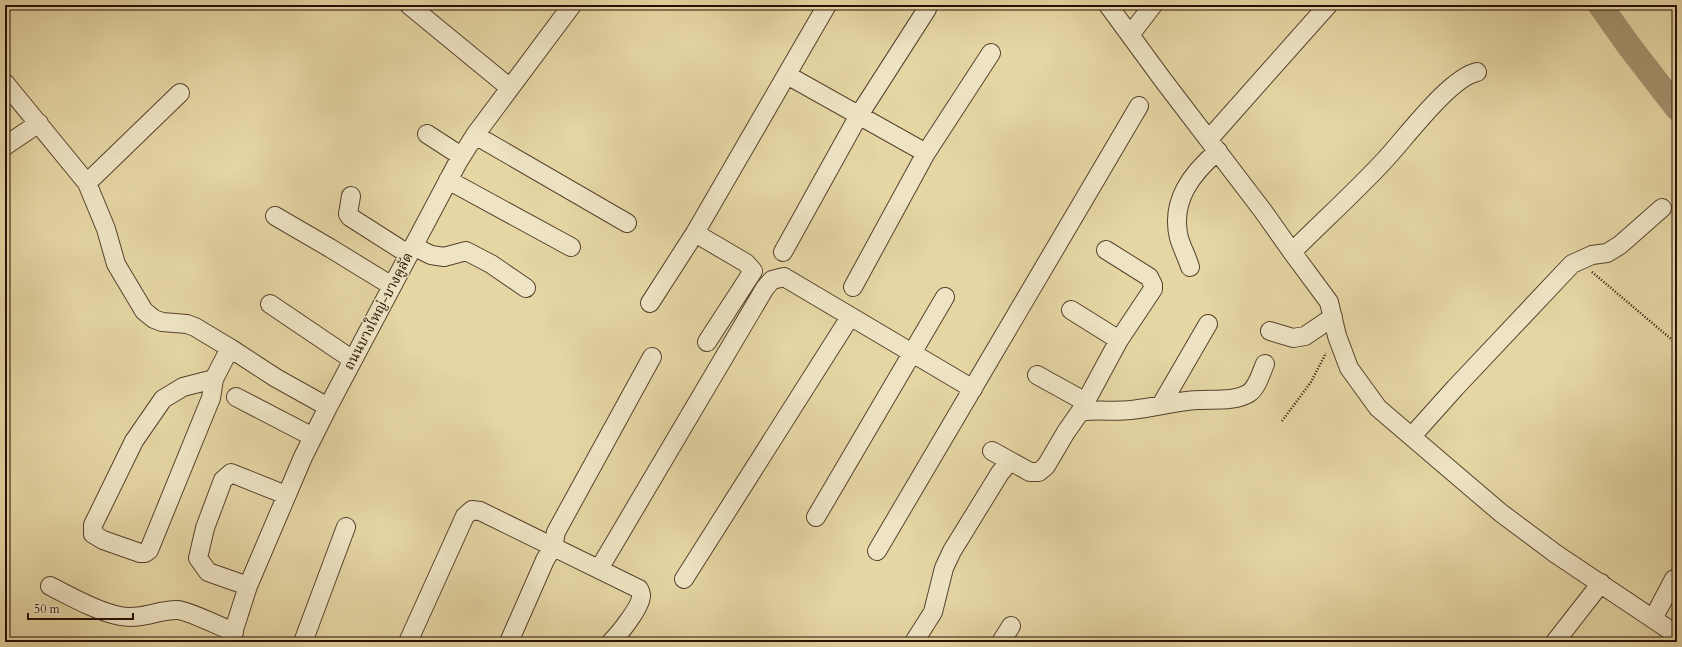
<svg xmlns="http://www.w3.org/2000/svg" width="1682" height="647" font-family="Cardo,'Noto Serif Thai',serif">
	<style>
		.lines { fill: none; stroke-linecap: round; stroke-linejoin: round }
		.river { stroke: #a4926e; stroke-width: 25 }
		.minor-casing { stroke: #56412d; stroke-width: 20 }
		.path { stroke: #260f05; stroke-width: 2.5; stroke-dasharray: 1 2; stroke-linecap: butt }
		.minor { stroke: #eee4c4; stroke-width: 18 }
		.labels { text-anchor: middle; stroke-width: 3; stroke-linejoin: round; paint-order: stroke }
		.street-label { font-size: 14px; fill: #260f05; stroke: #eee4c4 }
	</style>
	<rect width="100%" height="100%" fill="#e5d6a4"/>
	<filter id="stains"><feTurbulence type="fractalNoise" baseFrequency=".005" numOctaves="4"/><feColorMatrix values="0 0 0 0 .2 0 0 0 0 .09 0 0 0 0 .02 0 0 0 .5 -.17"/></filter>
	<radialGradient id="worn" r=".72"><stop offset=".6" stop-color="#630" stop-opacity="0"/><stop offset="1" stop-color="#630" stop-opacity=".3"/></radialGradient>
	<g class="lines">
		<!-- river -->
		<path class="river" d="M1600 5 1629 46 1677 108"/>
		<defs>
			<path id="minor" d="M409 5 510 88
				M1108 5 1163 80 1263 211 1292 252 1329 302 1337 336 1349 368 1378 408 1501 513 1556 554 1677 635
				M1130 35 1153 5
				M787 75 926 153
				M5 83 87 183 106 229 116 264 144 311 154 319 162 322 187 324 195 327 230 348 276 378 328 407
				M427 134 461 156
				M475 135 627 223
				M1209 139 1328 5
				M5 146 39 123
				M448 180 571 247
				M87 183 180 93
				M351 196 348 214 350 217 408 254
				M275 216 330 248 392 286
				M695 233 746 263 753 271 707 342
				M413 246 431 255 444 257 466 251 491 264 526 288
				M783 252 859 115 927 9
				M1292 252C1322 222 1354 193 1383 162 1404 140 1449 78 1477 72
				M1190 267C1187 257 1182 248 1179 238 1170 201 1192 173 1218 151
				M853 287 926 153 991 53
				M650 303 695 233 827 5
				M270 304 353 360
				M1071 310 1119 340
				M1270 331 1293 338 1305 336 1333 317
				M1037 375 1084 401
				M214 379 183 387 163 399 134 441 93 525V534L103 540 140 553H145L149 550 211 398 214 379 230 348
				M236 397 313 437
				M1161 405 1208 324
				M1080 412 1119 340 1153 289V285L1149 277 1106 250
				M1412 436 1455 388 1572 264 1592 255 1607 253 1620 245 1662 208
				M992 451 1030 472H1039L1046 466 1066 432 1080 412C1094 409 1115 412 1131 410 1154 408 1175 401 1198 400 1213 399 1235 402 1249 393 1257 388 1261 373 1265 364
				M816 517 945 297
				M877 551 1139 106
				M599 569 765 288 772 280 784 277 973 389
				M684 579 850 317
				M50 586C72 597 96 611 120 616 142 620 157 610 177 610 187 610 223 628 234 632
				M248 586 208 572 198 558 205 528 223 480 231 473 286 495
				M1653 619 1674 579
				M230 642 248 586 303 457 328 407 458 162 475 135 572 5
				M303 642 346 527
				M408 642 465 516 472 510 480 511 639 589C640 591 641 593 641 595 642 606 619 634 611 642
				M509 642 545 560 553 547 556 532 652 357
				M914 642 933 612 944 568 952 551 1000 473 1010 461
				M1001 642 1011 626
				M1555 642 1601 583"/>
		</defs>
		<!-- minor casing -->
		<use href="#minor" class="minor-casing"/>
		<!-- path -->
		<path class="path" d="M1592 272 1677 344
			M1282 421 1311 382 1326 353"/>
		<!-- minor -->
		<use href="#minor" class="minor"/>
	</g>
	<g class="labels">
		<!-- street labels -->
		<g class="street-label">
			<text transform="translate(378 311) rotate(-62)" y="5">ถนนบางใหญ่-บางคูลัด</text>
		</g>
	</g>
	<!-- margin -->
	<rect width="1682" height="647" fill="none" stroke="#e5d6a4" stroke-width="20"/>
	<rect x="6" y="6" width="1670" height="635" fill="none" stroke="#260f05" stroke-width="2"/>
	<rect x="10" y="10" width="1662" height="627" fill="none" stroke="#260f05"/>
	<!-- scale -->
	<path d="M28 613v6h105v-6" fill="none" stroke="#260f05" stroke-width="2"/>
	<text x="34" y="613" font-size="12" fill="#260f05" stroke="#eee4c4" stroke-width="3" paint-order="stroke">50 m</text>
	<rect width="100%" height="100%" filter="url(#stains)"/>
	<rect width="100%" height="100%" fill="url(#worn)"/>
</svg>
